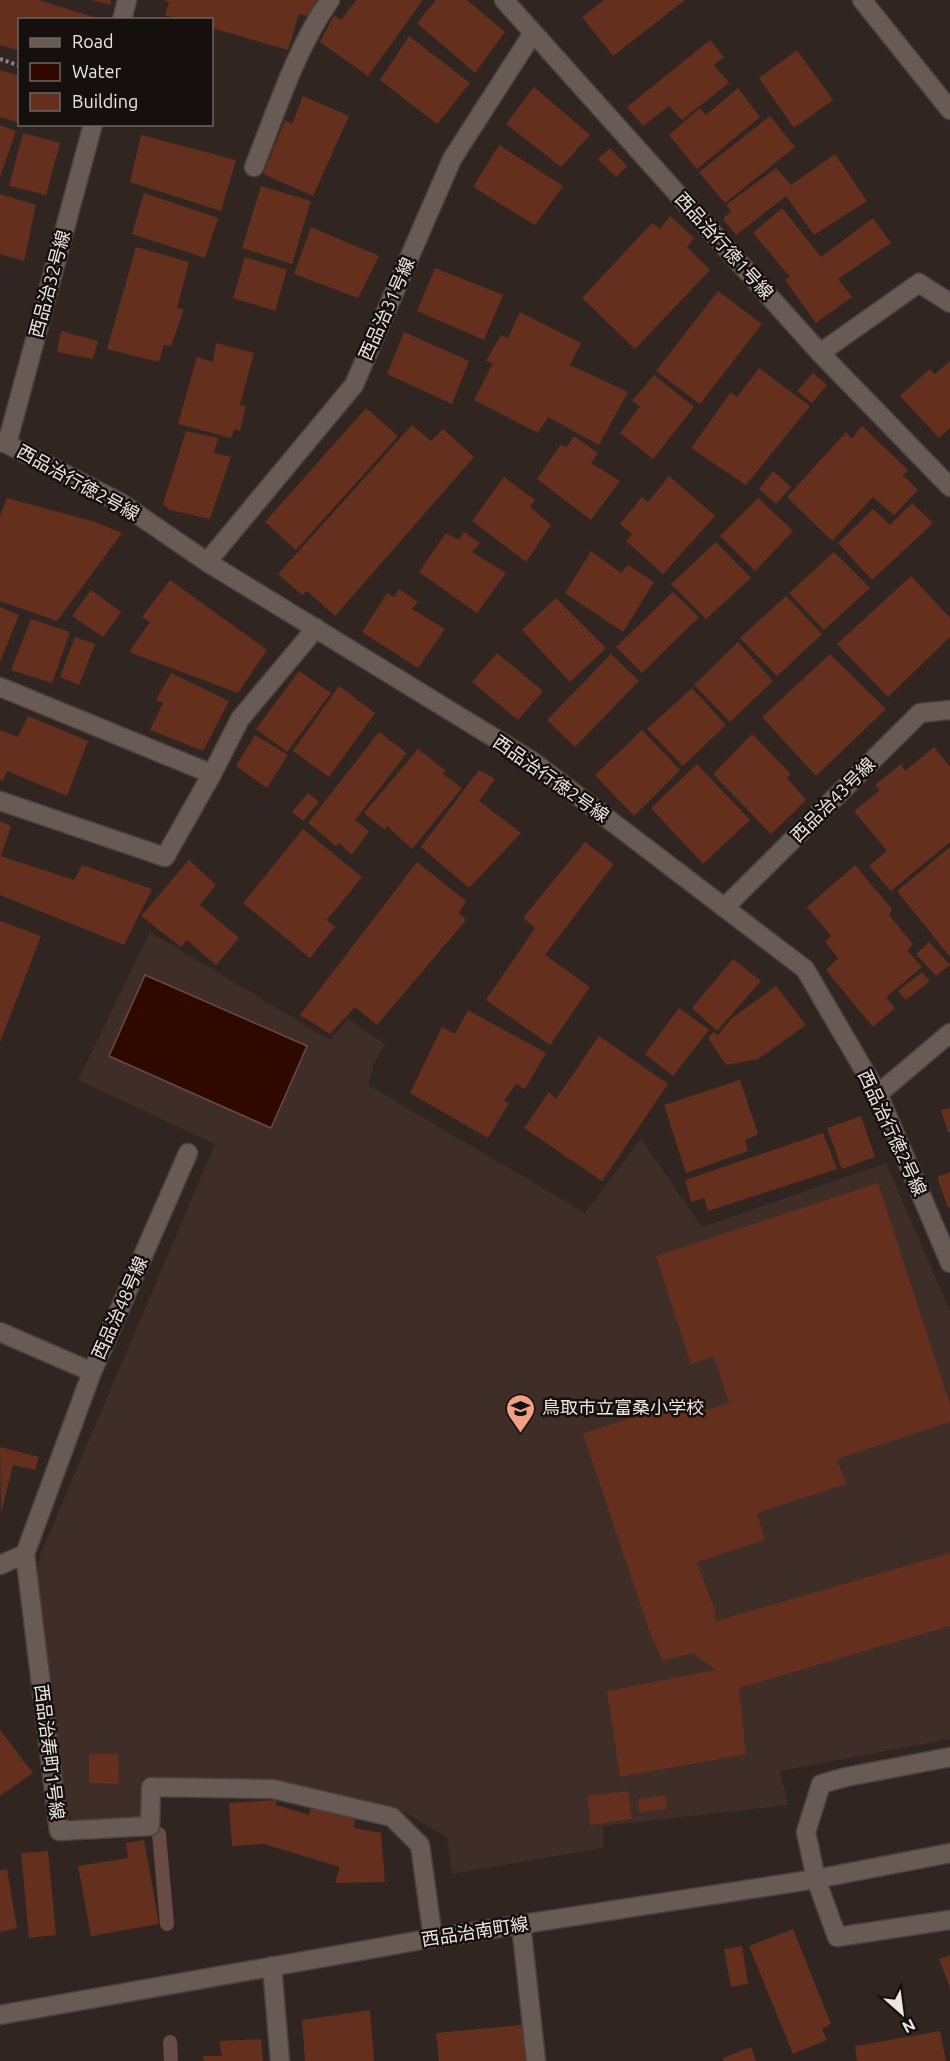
<svg xmlns="http://www.w3.org/2000/svg" width="950" height="2061" font-family="Ubuntu,'Noto Sans JP',sans-serif">
	<style>
		.built { fill: #3f2d27 }
		.water { fill: #2f0800; stroke: #684b44; stroke-width: 1.5 }
		.lines { fill: none; stroke-linecap: round; stroke-linejoin: round }
		.stream { stroke: #684b44; stroke-width: 14 }
		.building { fill: #652f1d }
		.street-casing { stroke: #4b423f; stroke-width: 21 }
		.secondary-casing { stroke: #4b423f; stroke-width: 21 }
		.path { stroke: #8d8380; stroke-width: 4; stroke-dasharray: 3 3; stroke-linecap: butt }
		.street { stroke: #685b56; stroke-width: 18 }
		.secondary { stroke: #685b56; stroke-width: 18 }
		.labels { text-anchor: middle; stroke-width: 5; stroke-linejoin: round; paint-order: stroke }
		.street-label { font-size: 18px; fill: #eee6e3; stroke: #15100e }
		.poi-label { font-size: 18px; fill: #eee6e3; stroke: #15100e; text-anchor: start }
	</style>
	<rect width="100%" height="100%" fill="#312521"/>
	<!-- built -->
	<path class="built" d="M150 932 330 1040 348 1019 385 1044 374 1064 368 1085 585 1213 641 1139 702 1227 886 1163 950 1311V1739L780 1771 788 1805 603 1826V1848L452 1874 447 1837 395 1807 269 1779 143 1778V1810L140 1817 74 1820 65 1812 36 1580 40 1555 215 1144 78 1080Z"/>
	<!-- water -->
	<path class="water" d="M145 975 307 1046 271 1128 109 1056Z"/>
	<g class="lines">
		<!-- stream -->
		<path class="stream" d="M159 1834 167 1924
			M170 2042 171 2061"/>
	</g>
	<!-- building -->
	<path class="building" d="M0 0H39L103 20H20V51L0 45Z
		M91 0H111L110 5Z
		M164 0H317L308 16 299 14 288 50 212 28V20H181L165 15 169 2Z
		M356 0H423L368 76 320 42 334 15 341 20Z
		M436 0H467L505 32 475 73 417 23Z
		M604 0H685L613 56 582 17Z
		M409 36 470 83 437 124 380 80Z
		M710 40 724 57 714 65 729 83 682 120 669 106 643 126 627 107Z
		M797 50 833 100 794 128 759 78Z
		M0 70 20 76V123L0 117Z
		M534 87 590 135 561 167 506 124Z
		M738 88 760 117 697 169 669 135 700 108 706 115Z
		M303 96 349 116 313 196 263 174 285 120 292 124Z
		M770 116 795 147 725 203 699 172Z
		M0 125 16 131 0 177Z
		M23 133 60 143 46 195 9 186Z
		M141 135 236 160 221 211 130 182Z
		M499 145 563 186 535 225 473 187Z
		M610 148 627 166 616 177 598 159Z
		M835 154 867 201 814 235 786 196 736 235 723 219 731 211 726 205 776 168 791 185Z
		M261 186 311 201 292 264 242 248Z
		M144 193 218 218 205 258 132 234Z
		M0 194 36 205 24 261 0 254Z
		M782 208 821 257 873 218 891 243 838 279 852 297 816 323 785 280 790 277 753 233Z
		M670 216 694 238 687 247 710 270 635 349 582 298 652 223 660 229Z
		M311 227 379 256 358 298 294 274Z
		M136 247 189 262 177 308 184 309 171 346 164 345 159 362 107 349Z
		M245 257 287 270 275 311 233 298Z
		M435 268 503 295 484 340 417 311Z
		M718 291 762 324 700 404 656 371Z
		M520 312 581 343 570 365 628 392 599 445 548 417 538 433 474 400 493 363 486 361 501 335 508 338Z
		M61 331 98 341 93 359 57 352Z
		M404 332 469 361 452 404 387 374Z
		M216 343 254 353 240 405 246 406 240 431 234 429 231 438 178 424 197 357 213 362Z
		M950 361V428L939 438 900 396 930 369 935 374Z
		M759 368 810 406 746 485 691 448 731 392 737 397Z
		M813 373 827 385 812 403 797 391Z
		M654 375 694 407 653 459 620 433 640 406 632 401Z
		M366 408 398 436 296 550 265 522Z
		M412 425 431 441 443 429 474 457 335 616 307 591 302 595 278 574Z
		M862 426 908 470 903 475 918 490 894 515 873 497 832 541 787 497 846 432 852 439Z
		M186 431 218 438 214 453 231 457 210 519 170 510 163 504Z
		M574 436 598 453 591 463 620 481 591 520 537 479 561 444 566 448Z
		M773 471 791 487 776 504 759 489Z
		M669 476 715 516 663 574 626 541 632 534 620 524 642 497 648 502Z
		M504 477 535 500 530 507 551 525 526 562 472 521Z
		M7 498 95 522 122 533 57 621 0 601V516Z
		M758 498 793 531 755 571 720 536Z
		M912 503 933 523 872 580 838 543 873 509 890 525Z
		M464 532 480 543 472 552 506 573 477 613 419 572 446 533 459 540Z
		M716 542 751 578 706 619 671 584Z
		M591 551 621 573 628 565 654 582 623 632 565 593Z
		M834 552 870 588 824 630 789 593Z
		M911 576 950 618V637L888 697 837 644Z
		M170 580 267 650 238 693 129 652 150 622 142 617Z
		M399 589 418 602 412 609 445 629 418 668 362 632 387 593 394 597Z
		M91 590 121 612 103 637 72 616Z
		M673 592 699 617 642 673 616 647Z
		M786 596 822 634 777 676 740 638Z
		M556 598 606 648 570 682 522 630Z
		M0 607 19 615 0 662Z
		M31 619 70 632 52 683 11 670Z
		M75 637 95 644 79 685 60 677Z
		M738 642 773 681 730 722 694 685Z
		M497 653 543 691 518 720 472 682Z
		M611 654 639 681 575 747 547 720Z
		M830 654 886 709 816 776 762 717Z
		M299 671 331 693 287 752 256 729Z
		M171 673 229 701 203 751 150 730 163 703 156 700Z
		M339 686 375 713 329 777 293 751Z
		M692 688 726 725 683 766 647 729Z
		M28 716 88 741 67 796 7 771 3 781 0 780V730L18 737Z
		M642 730 680 770 634 816 595 775Z
		M379 732 407 753 355 820 369 831 352 855 339 843 336 846 308 823Z
		M752 734 791 774 787 778 806 800 771 834 713 774Z
		M255 735 288 755 267 788 236 766Z
		M934 747 950 767V842L891 891 869 866 887 851 854 811 880 790 875 785 901 764 905 771Z
		M418 749 446 771 443 774 462 788 412 849 387 826 385 830 364 813Z
		M697 764 750 820 703 864 651 808Z
		M479 770 495 779 479 801 521 833 469 888 421 847Z
		M308 793 319 802 303 821 292 812Z
		M0 821 11 826 1 856 74 880 82 865 152 889 124 945 0 895Z
		M303 829 362 877 327 920 335 927 310 958 243 903Z
		M585 842 614 864 545 955 590 987 550 1045 486 1000 535 928 523 918Z
		M950 847V957L897 891Z
		M189 860 216 885 200 905 239 938 216 965 187 940 181 947 141 916Z
		M417 862 466 901 459 913 466 920 377 1025 355 1007 330 1034 300 1015Z
		M855 865 892 909 889 915 913 944 907 950 922 967 886 997 895 1008 873 1027 826 970 838 958 825 942 831 936 807 907Z
		M0 921 41 936 0 1042Z
		M929 942 950 965 936 976 916 954Z
		M733 959 761 981 717 1031 692 1008Z
		M922 972 930 981 906 1000 898 991Z
		M776 986 806 1025 758 1059 726 1065 708 1038 713 1032 718 1035 732 1018Z
		M679 1008 709 1030 673 1076 645 1054Z
		M468 1010 546 1053 525 1089 516 1084 504 1101 509 1103 488 1138 410 1093 442 1027 455 1034Z
		M599 1036 668 1084 602 1181 524 1128 549 1092 556 1099Z
		M740 1080 758 1134 745 1140 748 1151 686 1173 664 1105Z
		M950 1108V1132H948L941 1110Z
		M861 1116 875 1157 842 1169 827 1128Z
		M823 1133 837 1169 708 1211 704 1198 691 1202 685 1180Z
		M950 1172V1207L948 1208 937 1177Z
		M878 1183 950 1405V1422L837 1459 846 1484 757 1513 765 1540 697 1562 715 1611 716 1621 950 1553V1626L739 1688 746 1754 620 1777 607 1691 716 1670 692 1653 663 1661 650 1633 583 1434 696 1395 703 1411 729 1403 714 1357 691 1364 656 1256Z
		M0 1447 39 1457 35 1470 13 1465 1 1513Z
		M0 1730 33 1773 0 1796Z
		M89 1754H118L119 1784 89 1783Z
		M628 1791 632 1819 591 1825 587 1796Z
		M665 1795 667 1809 639 1812 638 1799Z
		M276 1800V1805L309 1815 312 1805 355 1819 354 1828 381 1833 385 1882 335 1883 340 1867 264 1844 232 1846 229 1803Z
		M144 1840 159 1924 91 1936 78 1866 128 1858 126 1843Z
		M48 1851 56 1935 29 1938 21 1853Z
		M7 1869 17 1928 0 1932V1870Z
		M793 1929 831 2024 822 2029 827 2040 793 2054 749 1946Z
		M742 1946 748 1984 731 1987 724 1949Z
		M950 1955V1988L939 1959Z
		M370 2010 374 2061H305L302 2020Z
		M522 2025 526 2061H439L436 2033Z
		M940 2031 946 2061H857L855 2046Z
		M261 2039 263 2061H204L203 2056H222L219 2041Z
		M751 2047 756 2061H724L723 2058Z"/>
	<g class="lines">
		<defs>
			<path id="street" d="M504 0 820 353 950 487
				M862 0 950 110
				M122 20 127 0
				M254 167C276 112 296 48 330 0
				M820 353 919 283 950 303
				M0 442 7 444 121 503 207 562 532 761 805 969 878 1094 950 1263
				M7 444 93 124
				M207 562 354 385 452 159 533 33
				M0 687 212 774
				M0 801 165 857 212 774 240 719 316 628
				M724 908 920 713 950 710
				M878 1094 950 1033
				M0 1332 92 1372 188 1153
				M25 1554 92 1372
				M0 1565 25 1554 59 1831 150 1826 151 1787 273 1789 392 1817 420 1845 433 1938
				M950 1757 846 1777 821 1784 806 1832 816 1879 837 1937 950 1920
				M521 1924 536 2061
				M272 1966 280 2061"/>
			<path id="secondary" d="M0 2015 433 1938 816 1879 950 1853"/>
		</defs>
		<!-- street casing -->
		<use href="#street" class="street-casing"/>
		<!-- secondary casing -->
		<use href="#secondary" class="secondary-casing"/>
		<!-- path -->
		<path class="path" d="M0 59 20 66"/>
		<!-- street -->
		<use href="#street" class="street"/>
		<!-- secondary -->
		<use href="#secondary" class="secondary"/>
	</g>
	<!-- icons -->
	<defs>
		<symbol id="school-pin" viewBox="-11 -11 22 30"><path d="M0 17L-7.5 6A9.5 9.5 0 1 1 7.5 6Z" fill="#f39f83" stroke="#15100e"/><path d="M0-5L7-2L0 1L-7-2ZM-4 1L0 2.5L4 1V4Q0 6-4 4Z" fill="#111"/></symbol>
	</defs>
	<g fill-rule="evenodd">
		<use href="#school-pin" x="504" y="1392" width="33" height="45"/>
	</g>
	<g class="labels">
		<!-- street labels -->
		<g class="street-label">
			<text transform="translate(724 246) rotate(48)" y="6">西品治行徳1号線</text>
			<text transform="translate(50 284) rotate(-75)" y="6">西品治32号線</text>
			<text transform="translate(387 309) rotate(-66)" y="6">西品治31号線</text>
			<text transform="translate(78 483) rotate(29)" y="6">西品治行徳2号線</text>
			<text transform="translate(551 779) rotate(35)" y="6">西品治行徳2号線</text>
			<text transform="translate(833 800) rotate(-45)" y="6">西品治43号線</text>
			<text transform="translate(892 1133) rotate(65)" y="6">西品治行徳2号線</text>
			<text transform="translate(120 1308) rotate(-66)" y="6">西品治48号線</text>
			<text transform="translate(49 1752) rotate(83)" y="6">西品治寿町1号線</text>
			<text transform="translate(475 1932) rotate(-9)" y="6">西品治南町線</text>
		</g>
		<!-- poi labels -->
		<g class="poi-label">
			<text x="542" y="1414">鳥取市立富桑小学校</text>
		</g>
	</g>
	<!-- legend -->
	<rect x="18" y="18" width="195" height="108" fill="#15100e" stroke="#6c6663" stroke-width="1.5"/>
	<rect x="30" y="38" width="30" height="9" fill="#685b56" stroke="#6c6663" stroke-width="1.5"/>
	<text x="72" y="48" font-size="18" fill="#eee6e3">Road</text>
	<rect x="30" y="63" width="30" height="18" fill="#2f0800" stroke="#6c6663" stroke-width="1.5"/>
	<text x="72" y="78" font-size="18" fill="#eee6e3">Water</text>
	<rect x="30" y="93" width="30" height="18" fill="#652f1d" stroke="#6c6663" stroke-width="1.5"/>
	<text x="72" y="108" font-size="18" fill="#eee6e3">Building</text>
	<!-- north arrow -->
	<g transform="translate(902 2013) rotate(152)" stroke="#15100e" stroke-width="4.5" paint-order="stroke">
	<path d="M0-4.5L10 22L0 15L-10 22Z" fill="#eee6e3"/>
	<text y="-9" font-size="16" font-weight="bold" text-anchor="middle" fill="#eee6e3">N</text>
	</g>
</svg>
